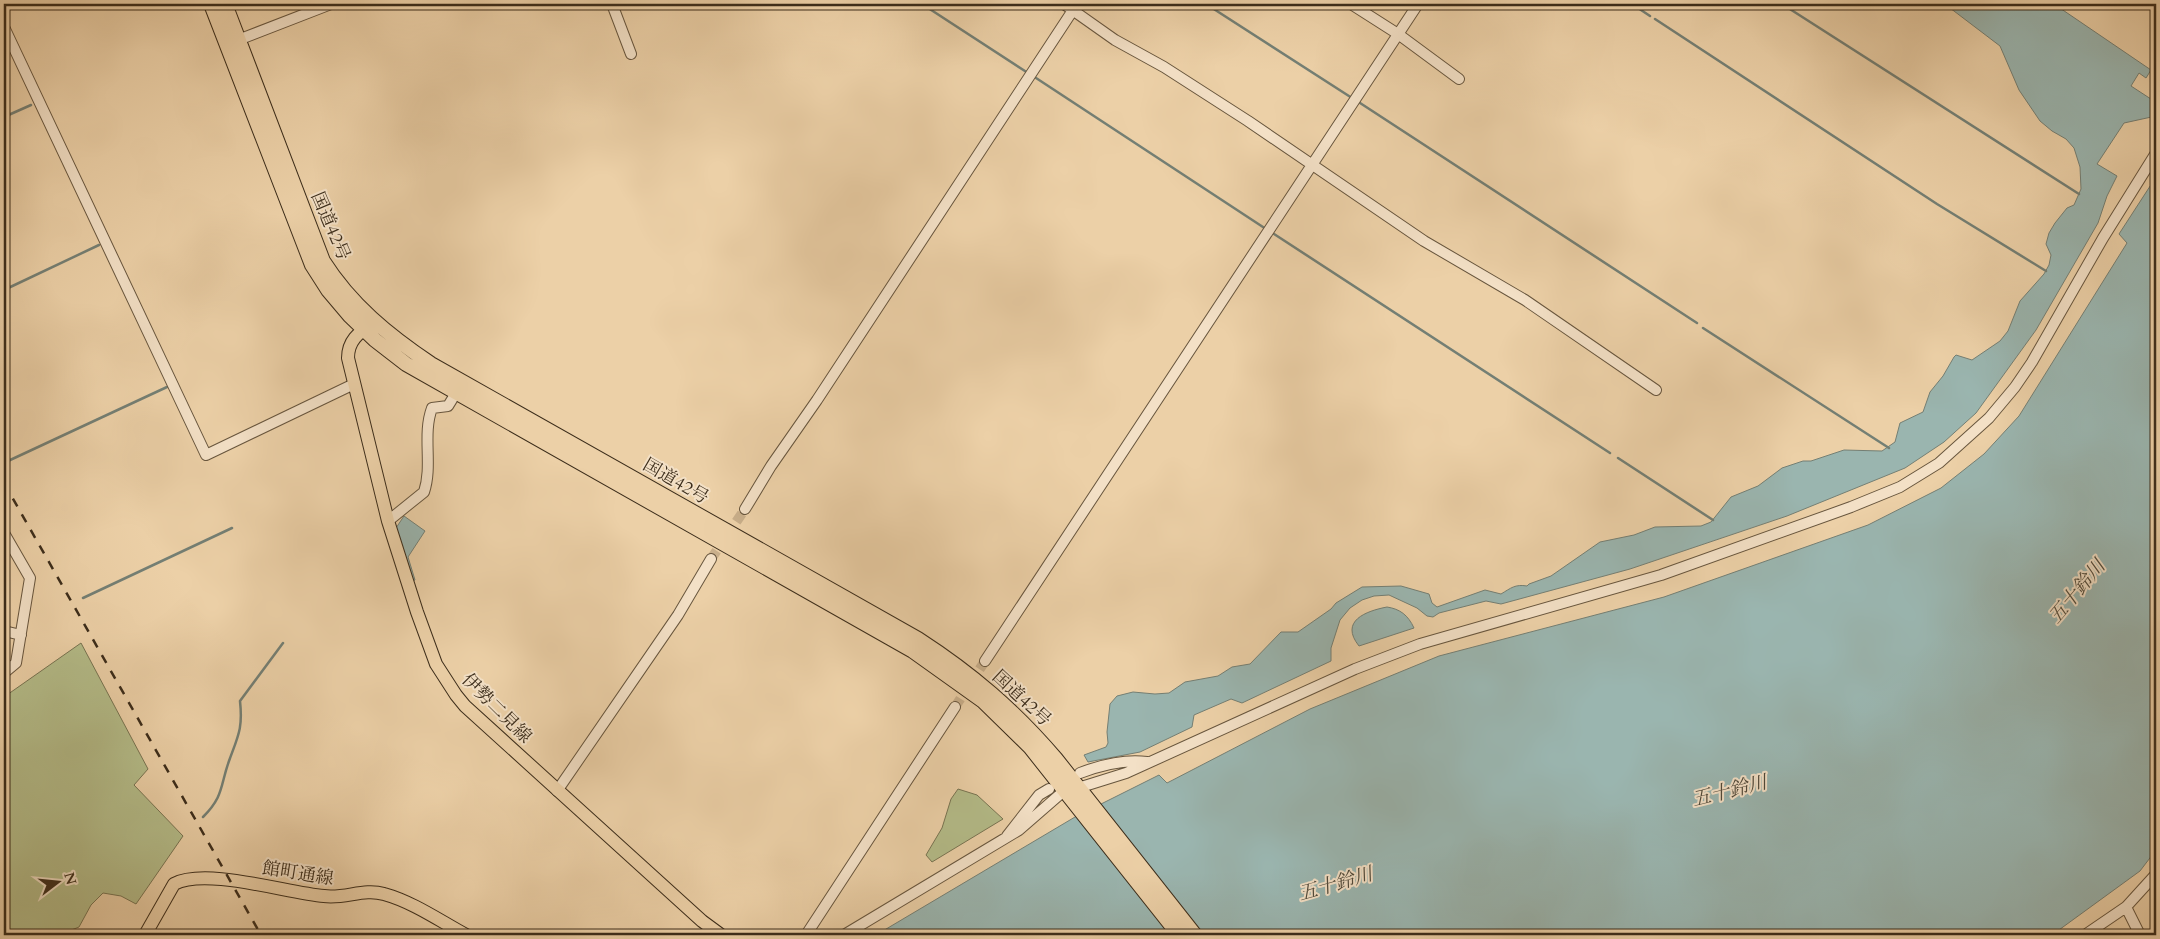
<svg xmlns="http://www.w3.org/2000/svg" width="2160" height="939" font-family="Cardo,'Noto Serif JP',serif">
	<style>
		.green { fill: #b4bc89; stroke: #787452 }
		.water { fill: #9ab5af; stroke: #747f74 }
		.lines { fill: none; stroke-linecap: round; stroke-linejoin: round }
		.stream { stroke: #747f74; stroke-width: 2.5 }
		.minor-tunnel { stroke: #c9af8b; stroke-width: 10; stroke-dasharray: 10 5; stroke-linecap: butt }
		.minor-casing { stroke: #68563e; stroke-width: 12 }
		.major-casing { stroke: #3c2d1b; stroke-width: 14 }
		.highway-casing { stroke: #3c2d1b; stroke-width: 16 }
		.minor { stroke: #f3e0c6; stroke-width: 10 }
		.major { stroke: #ecd0a7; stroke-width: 12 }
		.highway { stroke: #ecd0a7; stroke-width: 14 }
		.rail { stroke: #3c2d1b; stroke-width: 2.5; stroke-dasharray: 9 9; stroke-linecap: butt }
		.labels { text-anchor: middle; stroke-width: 4; stroke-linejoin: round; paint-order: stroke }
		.street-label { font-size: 18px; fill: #3c2d1b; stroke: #f3e0c6 }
		.water-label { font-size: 19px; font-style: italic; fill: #4f4839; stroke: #f3e0c6 }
	</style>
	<rect width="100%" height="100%" fill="#ecd0a7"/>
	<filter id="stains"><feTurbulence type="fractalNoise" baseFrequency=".004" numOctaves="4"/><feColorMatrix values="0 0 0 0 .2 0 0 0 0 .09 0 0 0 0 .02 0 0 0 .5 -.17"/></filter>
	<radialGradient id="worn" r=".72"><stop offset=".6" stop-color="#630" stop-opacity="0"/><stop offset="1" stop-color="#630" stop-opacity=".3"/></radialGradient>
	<!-- green -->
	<path class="green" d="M81 643 148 769 134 785 183 836 136 904 121 896 103 893 91 905 79 927 59 935H4V697Z
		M958 789 977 795 1003 819 932 862 926 855 942 828 951 799Z"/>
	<!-- water -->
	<path class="water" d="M1935 4H2054L2151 70 2146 78 2139 73 2131 86 2154 101 2152 107 2156 109V116L2124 123 2097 164 2117 176 2107 196 2098 223 2036 330 1976 413 1944 442 1905 468 1787 516 1630 569 1501 604 1486 601 1439 613 1433 617 1427 616 1417 608 1389 595 1374 596 1362 600 1350 608 1340 620 1331 648V661L1242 703 1231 699 1194 715 1192 727 1140 752 1088 762 1084 755 1106 747 1108 743 1107 732 1110 704 1117 696 1133 692 1155 694 1169 693 1185 682 1218 676 1232 667 1250 664 1281 632H1298L1331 609 1336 603 1362 587 1401 586 1429 594 1432 603 1437 607 1485 590 1501 594C1511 588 1515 584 1527 586L1529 584 1551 576 1600 542 1634 535 1655 527 1701 526 1711 522 1731 497 1758 486 1782 468 1803 461H1811L1844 450 1882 451 1895 442 1900 423 1923 412 1930 392 1943 376 1954 357 1956 355 1972 360 2000 341 2008 331 2020 301 2044 274 2049 265 2051 255 2046 244 2049 233 2055 223 2067 208 2074 205 2081 189 2080 167 2074 148 2066 139 2052 131 2040 121 2019 90 2000 46 1950 8Z
		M2156 177V850L2140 871 2052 935H876L1075 817 1159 775 1167 783 1310 709 1439 656 1664 597 1868 525 1941 488 1984 454 2019 416 2127 243 2119 234Z
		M404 516 425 531 408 557 415 580 410 582 394 531Z
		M1387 607C1400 609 1408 615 1414 628L1359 646C1339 621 1366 611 1387 607Z"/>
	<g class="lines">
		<!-- stream -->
		<path class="stream" d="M922 4 1028 73
			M1206 4 1352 98
			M1632 4 1650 16
			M1782 4 2079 194
			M1655 19 1937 204 2046 271
			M1033 76 1266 229
			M1357 101 1697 323
			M4 117 31 105
			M1271 232 1610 453
			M4 290 99 245
			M1703 328 1889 448
			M1618 458 1713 520
			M8 461 167 387
			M83 598 232 528
			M203 817C224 796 220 786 229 761 238 736 243 729 240 701L283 643"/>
		<!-- minor-tunnel -->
		<path class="minor-tunnel" d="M711 559 745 509
			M955 707 985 661"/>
		<defs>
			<path id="minor" d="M612 4 631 54
				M1064 4 1115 40 1164 67 1248 121 1424 241 1525 300 1656 390
				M1351 4 1398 34 1459 79
				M4 27 206 455 354 384
				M238 40 331 4
				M745 509 771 466 817 400 1077 4
				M388 521 424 492C433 465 422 435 432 408L448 406 456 393
				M4 533 30 578 16 663 4 673
				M4 631 21 635
				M985 661 1418 4
				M1080 773C1101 765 1125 759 1147 762
				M1078 788 1126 773 1355 669 1420 644 1661 575 1851 507 1900 487 1939 463 1989 418 2015 387 2032 362 2103 238 2156 153
				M557 791 678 615 711 559
				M1007 836 1039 795 1049 789
				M2126 907 2140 935
				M806 935 955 707
				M844 935 1019 830 1065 790
				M2085 935 2126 907 2156 874"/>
			<path id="major" d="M372 324C358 333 348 341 348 358L388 521 417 612 436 664 456 695 465 706 702 921 721 935
				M145 935 174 884C206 867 287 893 324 896 345 899 364 888 384 894 413 902 440 921 466 935"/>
			<path id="highway" d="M211 4 312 265 328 290 350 316 375 340 406 364 913 651 983 701 1030 747 1179 935
				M225 4 323 261C351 305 388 335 431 364L918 639C972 674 1014 710 1056 759L1195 935"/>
		</defs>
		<!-- minor casing -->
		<use href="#minor" class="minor-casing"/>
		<!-- major casing -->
		<use href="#major" class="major-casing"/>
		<!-- highway casing -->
		<use href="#highway" class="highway-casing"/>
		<!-- minor -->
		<use href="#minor" class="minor"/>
		<!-- major -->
		<use href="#major" class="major"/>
		<!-- highway -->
		<use href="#highway" class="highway"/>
		<!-- rail -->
		<path class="rail" d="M4 483 261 935"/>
	</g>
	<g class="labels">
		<!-- street labels -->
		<g class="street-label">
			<text transform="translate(331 226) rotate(67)" y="6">国道42号</text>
			<text transform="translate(676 481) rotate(30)" y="6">国道42号</text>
			<text transform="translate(1022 698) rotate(43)" y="6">国道42号</text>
			<text transform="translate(497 708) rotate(45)" y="6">伊勢二見線</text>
			<text transform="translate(298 873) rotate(9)" y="6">館町通線</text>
		</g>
		<!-- water labels -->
		<g class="water-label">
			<text transform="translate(2076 591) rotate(-50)" y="7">五十鈴川</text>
			<text transform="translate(1729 790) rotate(-14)" y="7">五十鈴川</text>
			<text transform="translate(1335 883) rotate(-16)" y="7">五十鈴川</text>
		</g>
	</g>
	<!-- margin -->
	<rect width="2160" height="939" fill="none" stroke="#ecd0a7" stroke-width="20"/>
	<rect x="5" y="5" width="2150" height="929" fill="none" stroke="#3c2d1b" stroke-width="2.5"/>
	<rect x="10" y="10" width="2140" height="919" fill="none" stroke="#3c2d1b"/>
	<!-- north arrow -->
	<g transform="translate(58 882) rotate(74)" stroke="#f3e0c6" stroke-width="4" paint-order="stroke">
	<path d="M0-4L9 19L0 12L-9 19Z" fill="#3c2d1b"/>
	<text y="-8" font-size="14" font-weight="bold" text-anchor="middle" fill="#3c2d1b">N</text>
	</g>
	<rect width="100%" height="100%" filter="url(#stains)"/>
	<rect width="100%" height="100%" fill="url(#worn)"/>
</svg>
